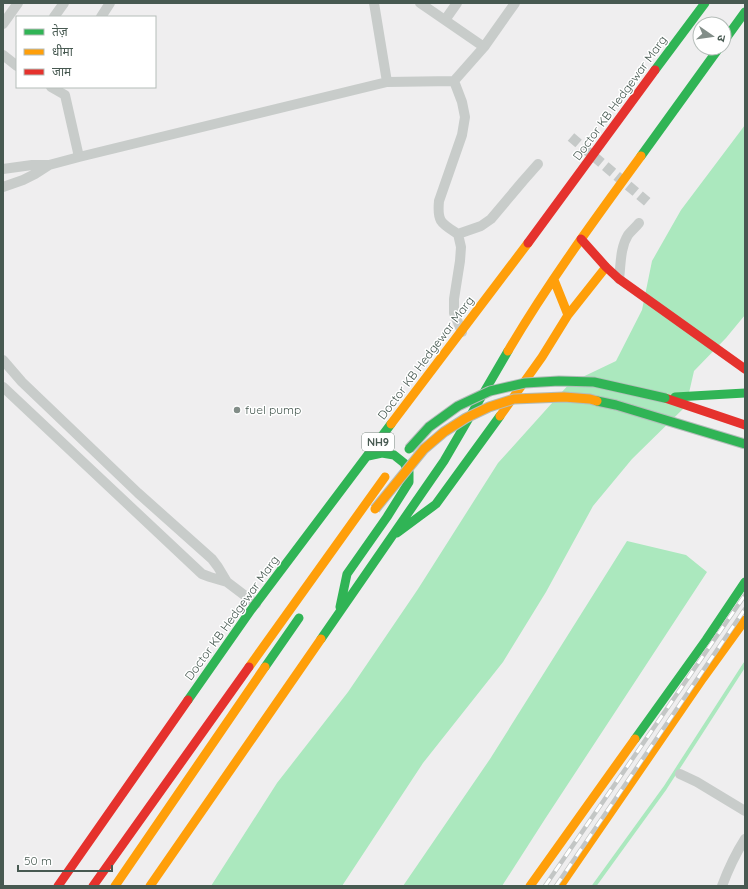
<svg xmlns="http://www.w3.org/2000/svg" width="748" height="889" font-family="Quicksand,'Noto Sans Devanagari',sans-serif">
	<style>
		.water { fill: #abe8be }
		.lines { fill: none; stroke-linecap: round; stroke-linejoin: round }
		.stream { stroke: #abe8be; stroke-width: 4 }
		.street-tunnel { stroke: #c5c9c8; stroke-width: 10; stroke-dasharray: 10 5; stroke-linecap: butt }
		.street { stroke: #c8ccca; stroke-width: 10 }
		.fast { stroke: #30b455; stroke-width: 9 }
		.slow { stroke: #ff9f0a; stroke-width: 9 }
		.jam { stroke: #e5322d; stroke-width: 9 }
		.rail-casing { stroke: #c3c6c5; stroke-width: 4.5 }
		.rail { stroke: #fff; stroke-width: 3; stroke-dasharray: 9; stroke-linecap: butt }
		.fast-bridge-casing { stroke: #b4bcba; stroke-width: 11; stroke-linecap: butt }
		.slow-bridge-casing { stroke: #b4bcba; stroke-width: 11; stroke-linecap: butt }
		.fast-bridge { stroke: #30b455; stroke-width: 9 }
		.slow-bridge { stroke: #ff9f0a; stroke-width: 9 }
		.poi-dot { fill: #828d88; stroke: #fff; stroke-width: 1.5 }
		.labels { text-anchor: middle; stroke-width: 3; stroke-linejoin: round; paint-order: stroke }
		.shield { fill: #fff; stroke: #7e8b85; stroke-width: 1 }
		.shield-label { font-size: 11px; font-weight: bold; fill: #475951 }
		.street-label { font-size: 12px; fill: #475951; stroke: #fff }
		.poi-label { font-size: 12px; fill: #475951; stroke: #fff; text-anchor: start }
	</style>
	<rect width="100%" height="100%" fill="#efeeef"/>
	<!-- water -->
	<path class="water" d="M745 125V315L726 338 694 371 686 406 632 459 593 506 546 592 503 662 423 763 342 886H211L277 783 348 692 418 589 498 463 570 383 616 361 642 310 652 261 681 210Z
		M627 541 686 555 707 572 545 819 502 886H403L490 759Z"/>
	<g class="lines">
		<!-- stream -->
		<path class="stream" d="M594 886 665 788 745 664"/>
		<!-- street-tunnel -->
		<path class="street-tunnel" d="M571 137 651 205"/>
		<!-- street -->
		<path class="street" d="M374 3 387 82
			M420 3 484 47
			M54 17 64 3
			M101 17 110 3
			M445 20 457 3
			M3 24 18 3
			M3 55 17 66
			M454 81 484 47 515 3
			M51 87 65 95 79 157 387 82 454 81 462 102 465 117 462 135 439 201C437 222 441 223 458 234L461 247 460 261 454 299V313L462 332
			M3 169 32 165H49L79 157
			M3 187 23 180 35 174 49 165
			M458 234 481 226 491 219 523 181 538 164
			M619 279C621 264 620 248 628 235 631 231 636 227 639 223
			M3 360 22 382 138 493 212 559 218 567 227 582
			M3 387 202 574 210 577 227 582 256 604
			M680 774 697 782 745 811
			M722 886C728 870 736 853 745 839"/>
		<!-- fast -->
		<path class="fast" d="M724 41 745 12
			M655 70 705 3
			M641 156 719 48
			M675 397 745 393
			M397 533 436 504 500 416
			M340 607 347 574 387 517 409 482V472L404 463 394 455 382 453 368 456
			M321 639 444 461 508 351
			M265 667 299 618
			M188 700 251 610 391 424
			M635 739 706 640 745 582"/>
		<!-- slow -->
		<path class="slow" d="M554 280 568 315
			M508 351C548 283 595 219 641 156
			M500 416 542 357 568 315 606 267
			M391 424 528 243
			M249 667 385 477
			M115 886 265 667
			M150 886 321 639
			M530 886 635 739
			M560 886 703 678 745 620"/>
		<!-- jam -->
		<path class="jam" d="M581 239 606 267 619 279 745 369
			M528 243 655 70
			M665 398 745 425
			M58 886 188 700
			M93 886 249 667"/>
		<defs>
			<path id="rail" d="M545 886 745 595
				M556 886 745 609"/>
		</defs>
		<!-- rail casing -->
		<use href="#rail" class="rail-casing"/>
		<!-- rail -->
		<use href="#rail" class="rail"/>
		<defs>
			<path id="fast-bridge" d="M597 401 616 405 745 444
				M409 449 429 427 458 406 490 391 525 383 559 381 594 382 665 398"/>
			<path id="slow-bridge" d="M375 509 424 449 444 432 466 418 489 407 514 399 564 397 590 399 597 401"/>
		</defs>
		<!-- fast-bridge casing -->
		<use href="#fast-bridge" class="fast-bridge-casing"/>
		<!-- slow-bridge casing -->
		<use href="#slow-bridge" class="slow-bridge-casing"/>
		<!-- fast-bridge -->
		<use href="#fast-bridge" class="fast-bridge"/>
		<!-- slow-bridge -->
		<use href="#slow-bridge" class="slow-bridge"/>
	</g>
	<!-- markers -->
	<circle class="poi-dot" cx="237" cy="410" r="4"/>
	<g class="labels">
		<!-- shield labels -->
		<rect class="shield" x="362" y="433" width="32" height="18" rx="3"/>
		<g class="shield-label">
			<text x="378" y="446">NH9</text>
		</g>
		<!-- street labels -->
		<g class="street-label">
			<text transform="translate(620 98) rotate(-54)" y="4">Doctor KB Hedgewar Marg</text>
			<text transform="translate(426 358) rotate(-53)" y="4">Doctor KB Hedgewar Marg</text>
			<text transform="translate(232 618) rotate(-54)" y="4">Doctor KB Hedgewar Marg</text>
		</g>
		<!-- poi labels -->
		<g class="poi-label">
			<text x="245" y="414">fuel pump</text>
		</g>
	</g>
	<!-- border -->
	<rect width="748" height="889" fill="none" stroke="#475951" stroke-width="8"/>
	<!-- legend -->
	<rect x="16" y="16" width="140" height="72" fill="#ffffff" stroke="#b5bdb9"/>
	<rect x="24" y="29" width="20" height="6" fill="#30b455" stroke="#b5bdb9"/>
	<text x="52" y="36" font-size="12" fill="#475951">तेज़</text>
	<rect x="24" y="49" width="20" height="6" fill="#ff9f0a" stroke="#b5bdb9"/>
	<text x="52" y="56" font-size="12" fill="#475951">धीमा</text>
	<rect x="24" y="69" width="20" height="6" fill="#e5322d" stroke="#b5bdb9"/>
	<text x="52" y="76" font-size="12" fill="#475951">जाम</text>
	<!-- north arrow -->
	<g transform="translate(712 36) rotate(103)"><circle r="19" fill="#ffffff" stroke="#b5bdb9"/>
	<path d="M0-3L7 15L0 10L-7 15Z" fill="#828d88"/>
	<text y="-6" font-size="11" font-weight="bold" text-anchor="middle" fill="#475951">उ</text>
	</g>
	<!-- scale -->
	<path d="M18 865v6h94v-6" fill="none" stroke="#475951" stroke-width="2"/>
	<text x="24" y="865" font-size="12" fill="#475951" stroke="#ffffff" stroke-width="3" paint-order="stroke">50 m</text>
</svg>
